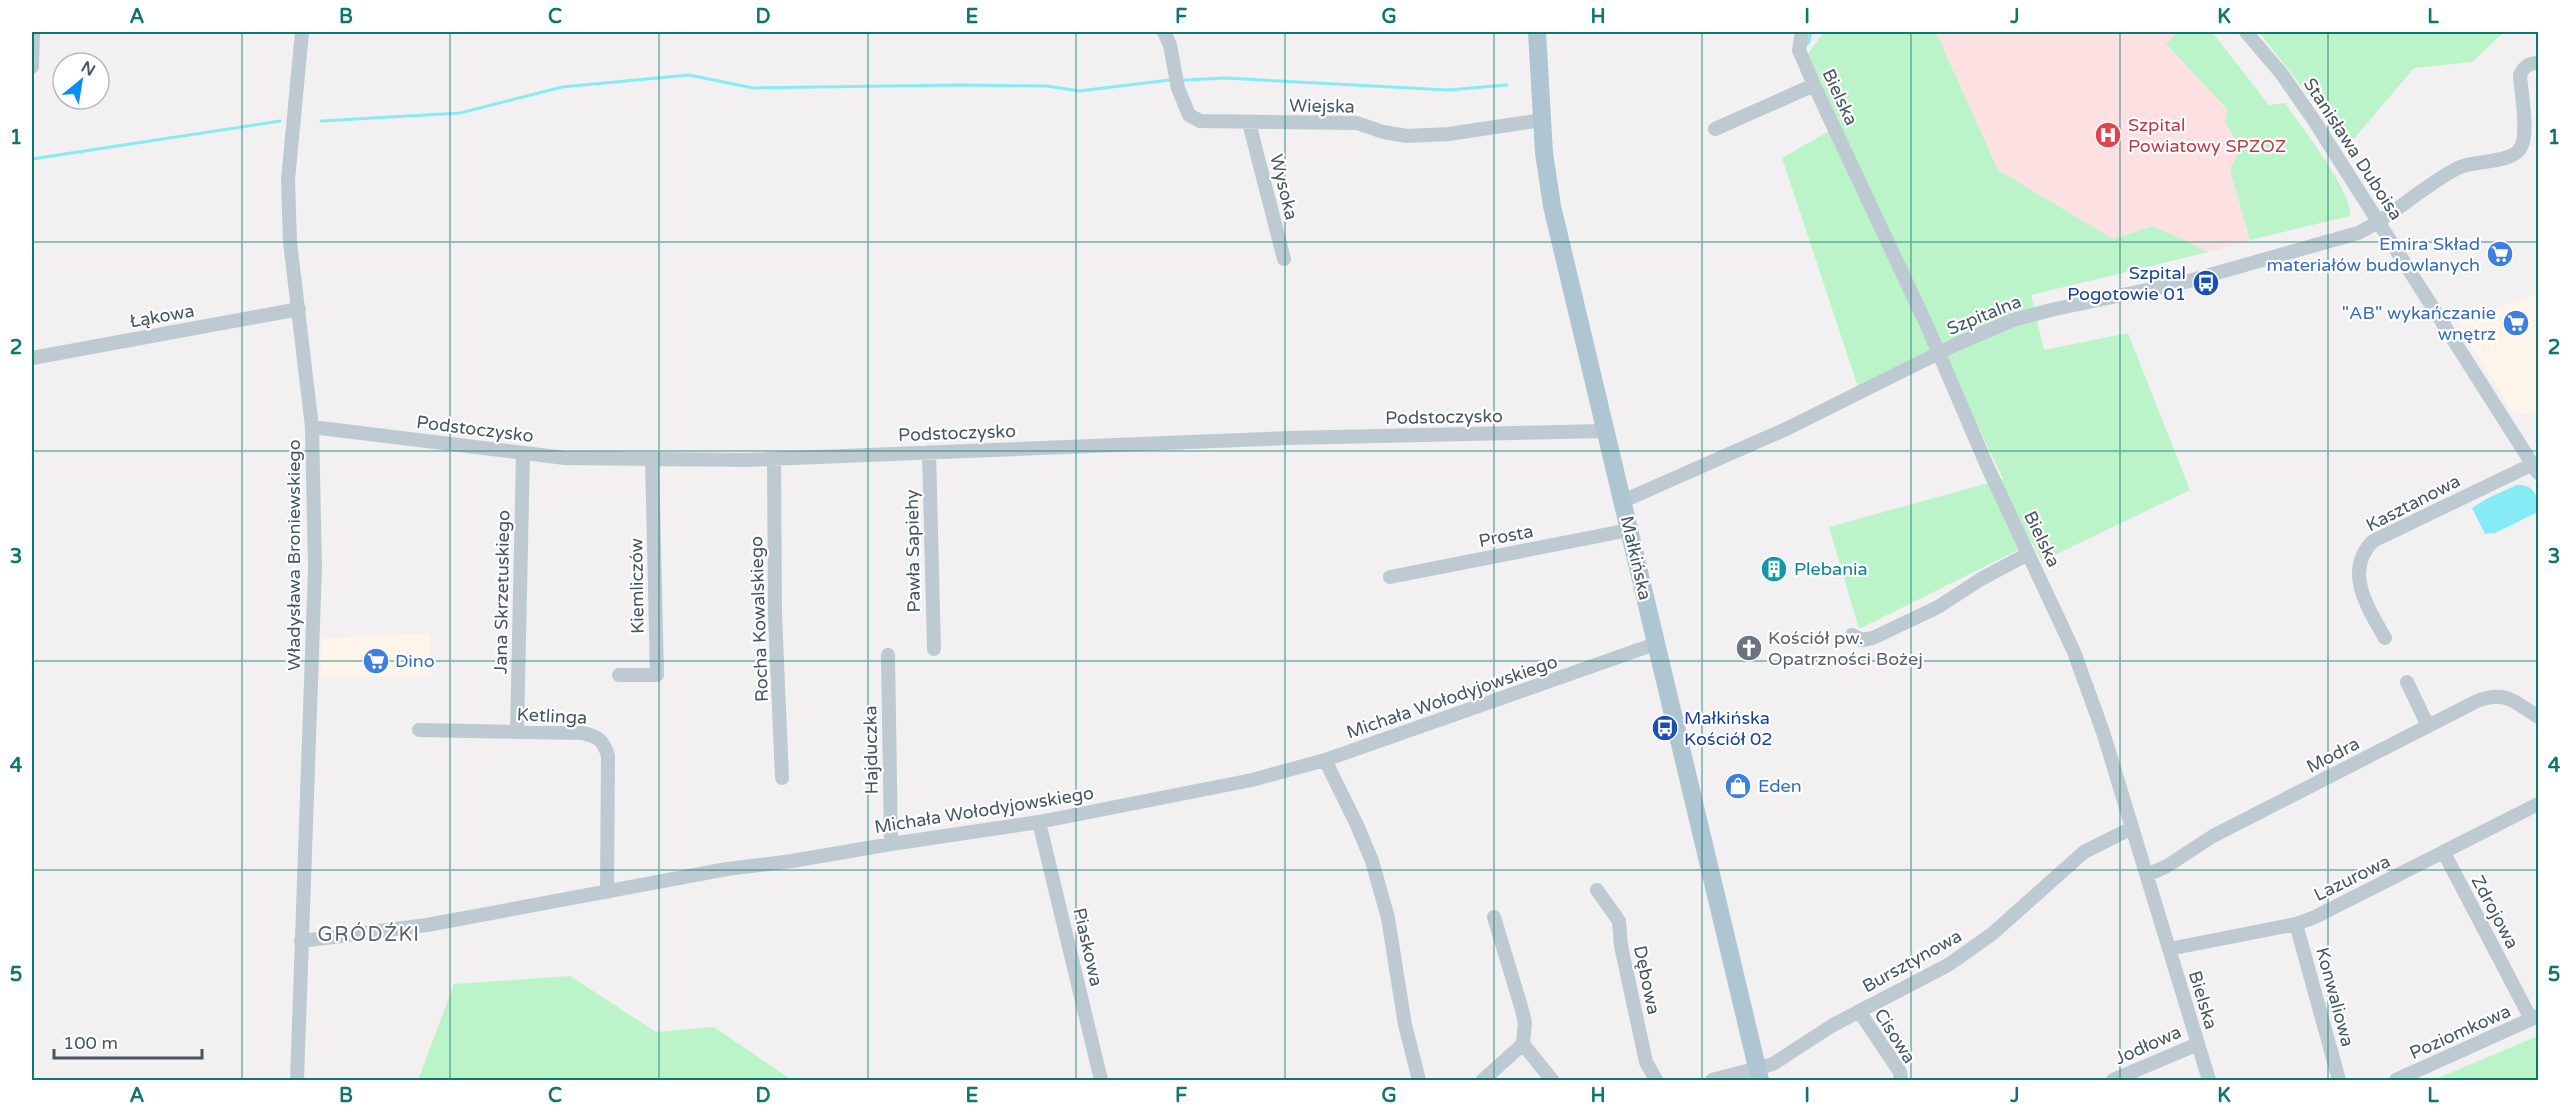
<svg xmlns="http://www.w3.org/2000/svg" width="2570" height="1112" font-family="'Varela Round',sans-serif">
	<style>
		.commercial { fill: #fef5ea }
		.medical { fill: #fde0e2 }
		.green { fill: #bcf4ca }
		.water { fill: #85ecf5 }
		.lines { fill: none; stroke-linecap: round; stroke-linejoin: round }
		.stream { stroke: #85ecf5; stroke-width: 3 }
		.minor { stroke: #bdcad1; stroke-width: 14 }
		.major { stroke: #aec5d2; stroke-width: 18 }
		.grid { fill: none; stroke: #0f766e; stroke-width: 1.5; stroke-opacity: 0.55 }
		.labels { text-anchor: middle; stroke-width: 4.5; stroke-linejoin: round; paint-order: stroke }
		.street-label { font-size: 18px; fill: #465760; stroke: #fff }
		.health-label { font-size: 18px; fill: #be3a42; stroke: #fff; text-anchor: start }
		.shop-label { font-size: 18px; fill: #366cbe; stroke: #fff; text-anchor: end }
		.transit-label { font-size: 18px; fill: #164399; stroke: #fff; text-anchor: end }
		.culture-label { font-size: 18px; fill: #0d838f; stroke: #fff; text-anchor: start }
		.worship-label { font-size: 18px; fill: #5b616d; stroke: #fff; text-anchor: start }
		.neighbourhood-label { font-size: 20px; letter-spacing: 1.5px; fill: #5c6266; stroke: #fff }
		.neatline { fill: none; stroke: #0f766e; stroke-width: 2 }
		.grid-label { font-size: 20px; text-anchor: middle; font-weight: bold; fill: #0f766e }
	</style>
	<rect width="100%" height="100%" fill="#f3f0f1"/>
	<!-- commercial -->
	<path class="commercial" d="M2538 293V411L2532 415 2512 411 2457 323Z
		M430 633 431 676 321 677V639Z"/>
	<!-- medical -->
	<path class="medical" d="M1936 32H2177L2166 44 2228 110 2225 122 2241 148 2230 170 2250 240 2209 252 2153 226 2113 239 1998 170Z"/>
	<!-- green -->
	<path class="green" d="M1824 32H1936L1998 170 2113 239 2153 226 2209 252 2031 295 2044 350 2128 333 2190 490 2042 561 2032 543 1859 629 1829 527 2003 479 1939 345 1859 390 1782 158 1838 126 1806 56Z
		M2177 32H2212L2269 105 2285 103C2300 125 2354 193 2350 216L2250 240 2230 170 2240 148 2225 122 2228 110 2166 44Z
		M2259 32H2504L2472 62 2414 68 2348 146Z
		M570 976 656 1032 714 1027 792 1080H418L454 984Z
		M2538 1036V1080H2433Z"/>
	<!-- water -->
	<path class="water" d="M2517 485C2534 484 2539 497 2538 512L2495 533 2485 534 2472 508 2488 498Z"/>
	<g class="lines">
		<!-- stream -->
		<path class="stream" d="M1806 45 1809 42 1811 32
			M1184 80 1226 78 1447 90 1507 85
			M321 121 460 113 562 87 689 75 753 88 962 85 1047 86 1079 91 1170 80
			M32 159 280 121"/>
		<!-- minor -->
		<path class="minor" d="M1164 32 1170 45 1178 88 1189 115 1200 121 1357 123 1383 132 1407 136 1449 134 1542 120
			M1802 32 1799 50 1814 85 1928 328 1988 468 2074 652 2103 732 2209 1080
			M2246 32 2281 73 2313 119 2538 473
			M32 67 33 32
			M1249 123 1284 259
			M1715 129 1814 85
			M32 358 299 309
			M312 427 565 458 745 460 1288 438 1606 431
			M929 452 934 649
			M774 459 775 615 782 778
			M1623 501 1786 429 1957 344 2013 320 2055 309 2185 282 2358 233C2394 216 2422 186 2458 168 2473 160 2513 164 2521 147 2529 133 2521 92 2520 75 2524 66 2529 63 2538 63
			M1390 577 1629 530
			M1852 635 1862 640 1873 638 1938 607 1981 579 2028 554
			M2385 638C2368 608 2343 571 2373 541L2533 464
			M888 655 891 844
			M619 675H657L652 459
			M2407 682 2428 726
			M419 730 582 733C598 736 604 741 608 756L607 892
			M517 732 523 453
			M1325 760 1357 825 1372 861 1388 918 1405 1025 1419 1080
			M1039 822 1101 1080
			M2444 853 2531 1019
			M2147 875 2167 866 2213 836 2477 701C2506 690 2515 702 2538 717
			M1597 890 1619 921 1621 946 1646 1062 1656 1080
			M1494 917 1522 1010 1525 1023 1523 1044 1552 1080
			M2296 924 2339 1080
			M301 941 427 925 727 869 792 861 891 844 1039 822 1252 780 1325 760 1655 644
			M2169 949 2296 924 2315 917 2538 804
			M1859 1011 1900 1072 1901 1080
			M297 1080 315 568 312 427 290 242 288 180 302 32
			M1483 1080 1523 1044
			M1712 1080 1773 1064 1833 1025 1948 965 1992 934 2084 852 2132 828
			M2113 1080 2198 1044
			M2396 1080 2538 1016"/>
		<!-- major -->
		<path class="major" d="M1537 32 1544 153 1552 206 1760 1080"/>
	</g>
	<!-- grid -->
	<path class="grid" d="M242 32V1080M450 32V1080M659 32V1080M868 32V1080M1076 32V1080M1285 32V1080M1494 32V1080M1702 32V1080M1911 32V1080M2120 32V1080M2328 32V1080M32 242H2538M32 451H2538M32 661H2538M32 870H2538"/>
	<!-- icons -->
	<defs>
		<symbol id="hospital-disc" viewBox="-11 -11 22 22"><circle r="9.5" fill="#e0444e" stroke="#fff"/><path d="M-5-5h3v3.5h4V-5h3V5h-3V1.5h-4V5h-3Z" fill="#fff"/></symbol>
		<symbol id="supermarket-disc" viewBox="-11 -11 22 22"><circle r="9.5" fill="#3f7fe0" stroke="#fff"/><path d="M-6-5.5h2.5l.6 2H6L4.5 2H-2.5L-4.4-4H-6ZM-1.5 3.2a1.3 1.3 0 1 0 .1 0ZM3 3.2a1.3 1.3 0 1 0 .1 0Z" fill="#fff"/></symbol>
		<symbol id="bus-disc" viewBox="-11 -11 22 22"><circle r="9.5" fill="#1a4fb4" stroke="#fff"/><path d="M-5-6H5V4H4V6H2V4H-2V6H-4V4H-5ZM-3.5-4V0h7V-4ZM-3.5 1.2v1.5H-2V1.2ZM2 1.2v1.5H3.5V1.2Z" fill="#fff"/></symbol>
		<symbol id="building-disc" viewBox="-11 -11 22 22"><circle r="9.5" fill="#0f9aa8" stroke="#fff"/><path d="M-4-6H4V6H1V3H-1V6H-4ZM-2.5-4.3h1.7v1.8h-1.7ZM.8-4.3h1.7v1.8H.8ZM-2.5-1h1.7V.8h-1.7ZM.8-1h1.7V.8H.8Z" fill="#fff"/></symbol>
		<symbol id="church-disc" viewBox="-11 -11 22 22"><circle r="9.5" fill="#6b7280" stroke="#fff"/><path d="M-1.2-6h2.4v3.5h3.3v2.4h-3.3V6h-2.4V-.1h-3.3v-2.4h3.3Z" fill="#fff"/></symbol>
		<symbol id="shop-disc" viewBox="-11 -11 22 22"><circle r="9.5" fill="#3f7fe0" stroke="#fff"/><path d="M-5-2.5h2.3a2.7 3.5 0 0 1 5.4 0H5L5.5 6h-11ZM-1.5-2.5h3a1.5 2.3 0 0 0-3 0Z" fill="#fff"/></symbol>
	</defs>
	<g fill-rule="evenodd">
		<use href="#hospital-disc" x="2093" y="120" width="30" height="30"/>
		<use href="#supermarket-disc" x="2485" y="239" width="30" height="30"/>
		<use href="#bus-disc" x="2191" y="268" width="30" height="30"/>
		<use href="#supermarket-disc" x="2501" y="308" width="30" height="30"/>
		<use href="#building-disc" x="1759" y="554" width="30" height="30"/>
		<use href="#church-disc" x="1734" y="633" width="30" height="30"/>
		<use href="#supermarket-disc" x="361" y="646" width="30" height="30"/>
		<use href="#bus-disc" x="1650" y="713" width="30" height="30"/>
		<use href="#shop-disc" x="1723" y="771" width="30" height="30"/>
	</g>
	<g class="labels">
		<!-- street labels -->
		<g class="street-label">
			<text transform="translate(1840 97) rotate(65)" y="6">Bielska</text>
			<text transform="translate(1322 106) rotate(1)" y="6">Wiejska</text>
			<text transform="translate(2353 149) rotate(57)" y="6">Stanisława Duboisa</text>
			<text transform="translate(1284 187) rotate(76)" y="6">Wysoka</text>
			<text transform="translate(1984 315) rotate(-22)" y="6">Szpitalna</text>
			<text transform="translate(162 316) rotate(-10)" y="6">Łąkowa</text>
			<text transform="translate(1444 417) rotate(-1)" y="6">Podstoczysko</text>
			<text transform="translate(475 429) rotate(7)" y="6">Podstoczysko</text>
			<text transform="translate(957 433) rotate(-2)" y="6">Podstoczysko</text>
			<text transform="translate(2413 503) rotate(-27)" y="6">Kasztanowa</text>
			<text transform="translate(1506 536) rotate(-11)" y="6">Prosta</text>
			<text transform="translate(2042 539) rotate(64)" y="6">Bielska</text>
			<text transform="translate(913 551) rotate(-91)" y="6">Pawła Sapiehy</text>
			<text transform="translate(294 555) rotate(-90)" y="6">Władysława Broniewskiego</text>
			<text transform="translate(1636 558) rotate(77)" y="6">Małkińska</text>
			<text transform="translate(637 586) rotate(-91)" y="6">Kiemliczów</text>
			<text transform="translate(502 592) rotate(-89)" y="6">Jana Skrzetuskiego</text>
			<text transform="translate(759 619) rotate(-92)" y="6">Rocha Kowalskiego</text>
			<text transform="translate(1452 697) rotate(-19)" y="6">Michała Wołodyjowskiego</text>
			<text transform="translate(552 716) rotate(3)" y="6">Ketlinga</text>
			<text transform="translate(871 750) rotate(-91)" y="6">Hajduczka</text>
			<text transform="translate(2333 755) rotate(-27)" y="6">Modra</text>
			<text transform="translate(984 810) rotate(-9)" y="6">Michała Wołodyjowskiego</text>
			<text transform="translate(2352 878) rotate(-26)" y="6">Lazurowa</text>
			<text transform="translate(2495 912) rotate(62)" y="6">Zdrojowa</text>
			<text transform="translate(1088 947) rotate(77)" y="6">Piaskowa</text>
			<text transform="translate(1912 961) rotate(-29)" y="6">Bursztynowa</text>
			<text transform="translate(1647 980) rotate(78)" y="6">Dębowa</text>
			<text transform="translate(2335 997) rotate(75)" y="6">Konwaliowa</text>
			<text transform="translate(2203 1000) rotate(73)" y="6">Bielska</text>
			<text transform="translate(2460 1032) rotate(-24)" y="6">Poziomkowa</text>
			<text transform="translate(1895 1036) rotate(58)" y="6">Cisowa</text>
			<text transform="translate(2148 1045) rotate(-24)" y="6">Jodłowa</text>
		</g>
		<!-- health labels -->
		<g class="health-label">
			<text x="2128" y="131">Szpital<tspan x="2128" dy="21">Powiatowy SPZOZ</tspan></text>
		</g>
		<!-- shop labels -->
		<g class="shop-label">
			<text x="2480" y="250">Emira Skład<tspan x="2480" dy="21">materiałów budowlanych</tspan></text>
			<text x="2496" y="319">"AB" wykańczanie<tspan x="2496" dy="21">wnętrz</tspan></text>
			<text x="395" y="667" text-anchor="start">Dino</text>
			<text x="1758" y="792" text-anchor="start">Eden</text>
		</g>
		<!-- transit labels -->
		<g class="transit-label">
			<text x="2186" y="279">Szpital<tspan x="2186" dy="21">Pogotowie 01</tspan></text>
			<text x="1684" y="724" text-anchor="start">Małkińska<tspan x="1684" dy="21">Kościół 02</tspan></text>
		</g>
		<!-- culture labels -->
		<g class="culture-label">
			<text x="1794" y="575">Plebania</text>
		</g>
		<!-- worship labels -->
		<g class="worship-label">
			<text x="1768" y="644">Kościół pw.<tspan x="1768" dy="21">Opatrzności Bożej</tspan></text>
		</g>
		<!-- neighbourhood labels -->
		<g class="neighbourhood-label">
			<text x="369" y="941">GRÓDŹKI</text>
		</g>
	</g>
	<!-- border -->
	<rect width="2570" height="1112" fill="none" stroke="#ffffff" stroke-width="66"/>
	<!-- north arrow -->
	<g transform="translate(81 81) rotate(30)"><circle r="28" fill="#ffffff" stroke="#b5bcbf" stroke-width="1.5"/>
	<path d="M0-4.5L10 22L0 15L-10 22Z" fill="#078ff6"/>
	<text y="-9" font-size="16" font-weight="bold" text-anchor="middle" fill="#465760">N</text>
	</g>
	<!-- scale -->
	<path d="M54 1049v9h148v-9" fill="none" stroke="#465760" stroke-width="3"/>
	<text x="63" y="1049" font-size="18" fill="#465760" stroke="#ffffff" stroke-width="4.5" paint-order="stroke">100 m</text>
	<rect x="33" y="33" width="2504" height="1046" class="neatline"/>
	<g class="grid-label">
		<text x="137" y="23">A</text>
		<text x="346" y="23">B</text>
		<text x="555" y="23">C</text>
		<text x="763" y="23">D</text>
		<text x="972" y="23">E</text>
		<text x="1181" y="23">F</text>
		<text x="1389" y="23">G</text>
		<text x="1598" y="23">H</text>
		<text x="1807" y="23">I</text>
		<text x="2015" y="23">J</text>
		<text x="2224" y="23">K</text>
		<text x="2433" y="23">L</text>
		<text x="16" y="144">1</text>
		<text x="2554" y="144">1</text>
		<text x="16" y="354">2</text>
		<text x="2554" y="354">2</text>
		<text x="16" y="563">3</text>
		<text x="2554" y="563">3</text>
		<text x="16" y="772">4</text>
		<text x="2554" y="772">4</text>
		<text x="16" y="981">5</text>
		<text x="2554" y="981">5</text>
		<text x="137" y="1102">A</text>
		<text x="346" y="1102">B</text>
		<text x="555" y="1102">C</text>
		<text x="763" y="1102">D</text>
		<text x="972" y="1102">E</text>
		<text x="1181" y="1102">F</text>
		<text x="1389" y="1102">G</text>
		<text x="1598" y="1102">H</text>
		<text x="1807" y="1102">I</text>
		<text x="2015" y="1102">J</text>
		<text x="2224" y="1102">K</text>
		<text x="2433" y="1102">L</text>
	</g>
</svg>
